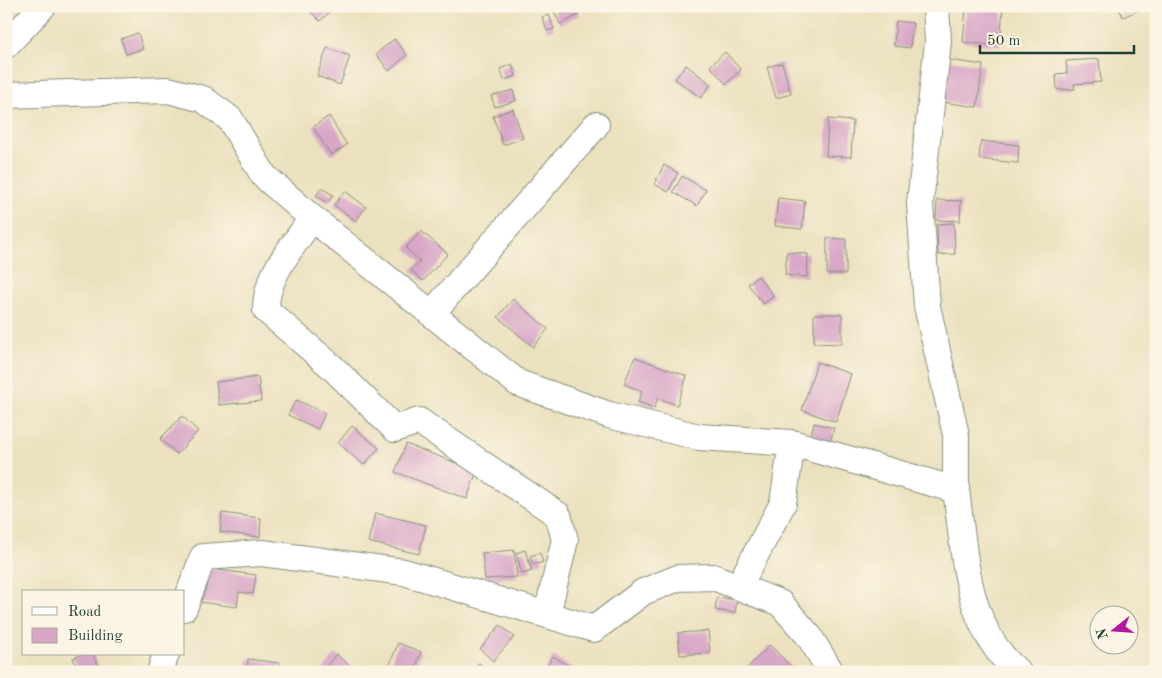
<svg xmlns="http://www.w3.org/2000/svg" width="1162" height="678" font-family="'Old Standard TT',serif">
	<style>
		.building { fill: #d8a7c7 }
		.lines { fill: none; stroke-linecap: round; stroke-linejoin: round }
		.minor-casing { stroke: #868f7a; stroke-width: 28 }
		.minor { stroke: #fff; stroke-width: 26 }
	</style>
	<rect width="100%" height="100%" fill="#fcf5e5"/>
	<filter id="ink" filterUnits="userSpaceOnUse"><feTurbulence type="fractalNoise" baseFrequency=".02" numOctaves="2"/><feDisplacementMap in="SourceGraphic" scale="10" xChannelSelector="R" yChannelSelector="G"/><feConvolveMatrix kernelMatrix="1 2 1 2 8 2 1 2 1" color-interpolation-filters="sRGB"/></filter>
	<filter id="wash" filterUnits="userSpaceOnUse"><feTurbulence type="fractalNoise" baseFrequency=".0096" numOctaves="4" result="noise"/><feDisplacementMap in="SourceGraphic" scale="20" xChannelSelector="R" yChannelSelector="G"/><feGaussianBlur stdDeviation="1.12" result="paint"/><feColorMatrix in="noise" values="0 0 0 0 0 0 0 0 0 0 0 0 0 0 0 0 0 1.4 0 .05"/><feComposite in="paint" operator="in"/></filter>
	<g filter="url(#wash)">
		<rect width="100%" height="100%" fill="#ece1bf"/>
		<g id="blocks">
			<!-- building -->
			<path class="building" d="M308 6H336L320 21 307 8Z
				M564 6H575L579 15 560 24 554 11Z
				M966 6H1003L1000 46 963 42Z
				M1118 6H1139L1141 9 1123 17Z
				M549 15 554 29 547 31 542 17Z
				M896 21 913 23 910 48 894 46Z
				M138 33 143 49 126 54 121 39Z
				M394 39 407 55 389 71 376 54Z
				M327 48 350 56 340 85 317 76Z
				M725 52 741 70 726 84 710 66Z
				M1099 59 1101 82 1074 84 1075 89 1057 90 1056 74 1067 73 1066 61Z
				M949 60 983 65 977 107 943 102Z
				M782 63 791 94 776 98 767 67Z
				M512 64 516 76 504 80 500 69Z
				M686 65 711 84 701 98 675 79Z
				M513 90 516 101 495 107 491 96Z
				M513 109 523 138 503 145 493 116Z
				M329 116 347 145 331 155 313 127Z
				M828 119 853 121 851 157 826 156Z
				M981 141 1019 145 1018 163 979 159Z
				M664 165 678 173 668 192 654 184Z
				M682 176 706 190 697 206 673 192Z
				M321 188 333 195 328 203 316 196Z
				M345 191 366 207 356 221 334 205Z
				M778 198 805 201 802 229 775 226Z
				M937 200 961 201 960 221 936 220Z
				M954 223 955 254 938 255 937 224Z
				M421 231 448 254 423 281 411 270 420 261 406 248Z
				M827 238 846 239V274H827Z
				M787 252 808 254 807 277 785 275Z
				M758 276 774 296 763 304 748 284Z
				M513 299 548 329 533 347 498 317Z
				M814 314H842V344L814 343Z
				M635 357 687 376 677 405 658 398 654 408 638 402 642 391 624 384Z
				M817 362 851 374 836 422 802 410Z
				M258 377 261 401 219 405 216 382Z
				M296 400 325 413 318 429 288 415Z
				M182 416 198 431 177 454 160 439Z
				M814 423 834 428 830 443 810 438Z
				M352 426 379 448 364 465 338 443Z
				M406 444 477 471 467 499 395 472Z
				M222 513 261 518 260 537 220 532Z
				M375 513 426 525 419 554 368 542Z
				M514 550 517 577 485 579 482 553Z
				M525 550 532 571 522 574 516 553Z
				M540 553 543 562 533 565 530 556Z
				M204 568 256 575 253 594 239 592 237 607 199 602Z
				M717 597 737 600 735 613 715 610Z
				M500 625 514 637 493 661 480 649Z
				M708 631 710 653 680 655 678 633Z
				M398 643 421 652 414 672H387Z
				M770 645 796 672H743Z
				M83 654H93L101 672H79L73 658Z
				M336 654 357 672H322Z
				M553 656 578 672H544Z
				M248 659 279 663 277 672H247Z
				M479 663 488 672H471Z"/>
		</g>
	</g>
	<g filter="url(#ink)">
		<use href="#blocks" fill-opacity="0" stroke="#868f7a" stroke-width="1"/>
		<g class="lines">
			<defs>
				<path id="minor" d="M936 6 938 42 920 203 927 306 956 435V490
					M6 45 43 6
					M6 95 168 90 203 99 230 119 264 176 312 218 518 383 609 415 699 437 792 443 956 490C965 554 965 627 1018 672
					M312 218C294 246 265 275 266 310L332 367 395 429 419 421 558 515 565 540 547 614
					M432 313 596 125
					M739 586 783 503 792 443
					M184 608 203 557 262 553 404 572 594 629 643 592 678 578 713 577 780 603 809 636 831 672
					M160 672 166 654"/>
			</defs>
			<!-- minor casing -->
			<use href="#minor" class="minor-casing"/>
			<!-- minor -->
			<use href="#minor" class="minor"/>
		</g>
	</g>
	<!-- margin -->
	<rect width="1162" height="678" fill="none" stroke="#fcf5e5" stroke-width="25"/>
	<!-- legend -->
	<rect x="22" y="590" width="162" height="65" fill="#fcf5e5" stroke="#a4ab9e"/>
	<rect x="32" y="607" width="25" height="8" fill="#ffffff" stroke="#a4ab9e"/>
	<text x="68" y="616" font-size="15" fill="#1f3d34">Road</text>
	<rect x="32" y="628" width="25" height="15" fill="#d8a7c7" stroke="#a4ab9e"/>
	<text x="68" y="640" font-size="15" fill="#1f3d34">Building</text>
	<!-- north arrow -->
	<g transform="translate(1114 630) rotate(253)"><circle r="24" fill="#fcf5e5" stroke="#a4ab9e"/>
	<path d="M0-4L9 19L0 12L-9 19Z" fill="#b5179e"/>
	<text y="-8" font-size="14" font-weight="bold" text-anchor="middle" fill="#1f3d34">N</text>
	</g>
	<!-- scale -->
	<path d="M980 45v8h154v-8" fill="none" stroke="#1f3d34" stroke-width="2.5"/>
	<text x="987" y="45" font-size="15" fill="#1f3d34" stroke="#fcf5e5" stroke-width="4" paint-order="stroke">50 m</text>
</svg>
